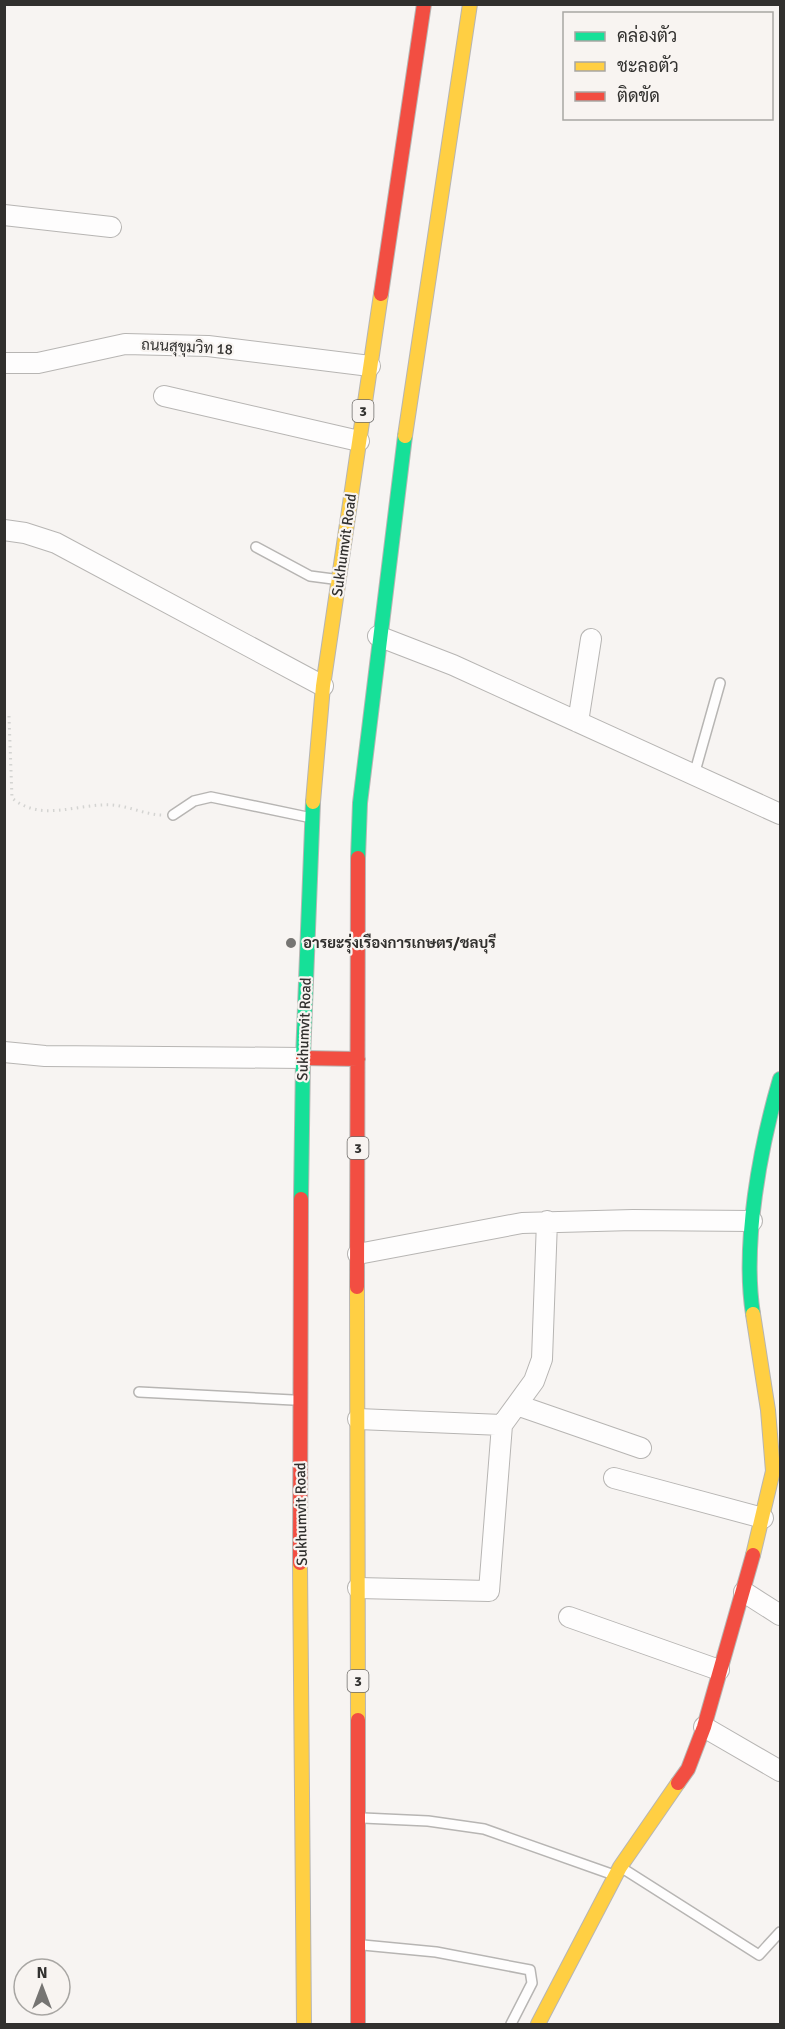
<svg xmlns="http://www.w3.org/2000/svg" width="785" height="2029" font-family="Signika,Sarabun,sans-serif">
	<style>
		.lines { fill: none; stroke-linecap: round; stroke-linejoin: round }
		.lane-casing { stroke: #b7b5b3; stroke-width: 12 }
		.street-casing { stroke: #b7b5b3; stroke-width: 22 }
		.fast-casing { stroke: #b7b5b3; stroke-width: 16 }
		.slow-casing { stroke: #b7b5b3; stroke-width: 16 }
		.jam-casing { stroke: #b7b5b3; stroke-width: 16 }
		.path { stroke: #d4d4d2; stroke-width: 3; stroke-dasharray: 1.5 4.5; stroke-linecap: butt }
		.lane { stroke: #fefdfd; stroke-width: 9 }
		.street { stroke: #fefdfd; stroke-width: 20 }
		.fast { stroke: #16e098; stroke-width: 14 }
		.slow { stroke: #ffcf43; stroke-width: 14 }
		.jam { stroke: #f24e42; stroke-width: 14 }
		.poi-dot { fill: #767573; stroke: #f8f4f1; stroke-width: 2 }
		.labels { text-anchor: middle; stroke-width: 4.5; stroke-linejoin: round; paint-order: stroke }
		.shield { fill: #f8f4f1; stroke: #6d6b68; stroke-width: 1.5 }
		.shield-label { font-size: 14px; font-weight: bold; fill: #31302e }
		.street-label { font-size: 15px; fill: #31302e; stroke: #f8f4f1 }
		.poi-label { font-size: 15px; font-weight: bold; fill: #31302e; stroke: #f8f4f1; text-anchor: start }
	</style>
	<rect width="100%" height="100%" fill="#f7f4f2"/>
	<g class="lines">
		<defs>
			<path id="lane" d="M256 547 310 576 333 579
				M694 775 720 683
				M173 815 194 801 211 797 307 817
				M139 1392 293 1400
				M363 1818 428 1821 484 1829 614 1875
				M622 1868 759 1955 780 1932
				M363 1945 436 1952 530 1970 532 1983 511 2024"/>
			<path id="street" d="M4 215 111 227
				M4 363H38L125 344 208 346 370 366
				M164 396 359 441
				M4 530 25 533 56 543 323 686
				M378 636 453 665 780 814
				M578 722 591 639
				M4 1052 45 1056 303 1058
				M358 1254 522 1223 633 1220 752 1221
				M517 1405 641 1448
				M358 1419 502 1425
				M614 1478 763 1518
				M358 1588 489 1591 502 1425 534 1381 542 1359 547 1221
				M744 1592 780 1615
				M569 1617 719 1670
				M704 1727 780 1771"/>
			<path id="fast" d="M358 858 360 803 405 436
				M301 1199 303 1058 313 802
				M753 1314C742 1244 760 1147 780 1079"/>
			<path id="slow" d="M405 436 470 4
				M313 802 323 686 381 294
				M357 1287 358 1720
				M753 1314 768 1410 773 1471 753 1555
				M300 1563 304 2024
				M538 2024 620 1867 678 1783"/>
			<path id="jam" d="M381 294 424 4
				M303 1058 358 1059
				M357 1287 358 858
				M300 1563 301 1199
				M358 1720V2024
				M678 1783 688 1769 704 1727 753 1555"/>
		</defs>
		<!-- lane casing -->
		<use href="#lane" class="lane-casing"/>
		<!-- street casing -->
		<use href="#street" class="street-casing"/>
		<!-- fast casing -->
		<use href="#fast" class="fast-casing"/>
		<!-- slow casing -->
		<use href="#slow" class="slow-casing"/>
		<!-- jam casing -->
		<use href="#jam" class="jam-casing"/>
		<!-- path -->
		<path class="path" d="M9 716 12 798C42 823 77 803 112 805 129 806 146 815 163 815"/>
		<!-- lane -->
		<use href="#lane" class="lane"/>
		<!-- street -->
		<use href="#street" class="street"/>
		<!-- fast -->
		<use href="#fast" class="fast"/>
		<!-- slow -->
		<use href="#slow" class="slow"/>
		<!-- jam -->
		<use href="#jam" class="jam"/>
	</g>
	<!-- markers -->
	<circle class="poi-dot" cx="291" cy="943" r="6"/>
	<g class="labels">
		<!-- shield labels -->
		<g class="shield">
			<rect x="352.5" y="400" width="21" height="22" rx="4.5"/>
			<rect x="347.5" y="1137" width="21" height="22" rx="4.5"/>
			<rect x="347.5" y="1670" width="21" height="22" rx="4.5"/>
		</g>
		<g class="shield-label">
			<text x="363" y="416">3</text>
			<text x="358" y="1153">3</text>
			<text x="358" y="1686">3</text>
		</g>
		<!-- street labels -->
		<g class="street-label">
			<text transform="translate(187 347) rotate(3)" y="5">ถนนสุขุมวิท 18</text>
			<text transform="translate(344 545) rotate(-82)" y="5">Sukhumvit Road</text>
			<text transform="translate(304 1029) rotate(-88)" y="5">Sukhumvit Road</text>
			<text transform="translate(301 1514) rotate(-91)" y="5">Sukhumvit Road</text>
		</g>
		<!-- poi labels -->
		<g class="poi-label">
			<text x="303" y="948">อารยะรุ่งเรืองการเกษตร/ชลบุรี</text>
		</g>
	</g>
	<!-- border -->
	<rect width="785" height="2029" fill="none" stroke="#31302e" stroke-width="12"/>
	<!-- legend -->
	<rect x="563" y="12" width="210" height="108" fill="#f8f4f1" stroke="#a8a6a3" stroke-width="1.5"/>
	<rect x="575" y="32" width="30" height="9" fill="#16e098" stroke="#a8a6a3" stroke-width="1.5"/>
	<text x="617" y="42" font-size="18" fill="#31302e">คล่องตัว</text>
	<rect x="575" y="62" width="30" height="9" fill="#ffcf43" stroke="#a8a6a3" stroke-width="1.5"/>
	<text x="617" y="72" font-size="18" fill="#31302e">ชะลอตัว</text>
	<rect x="575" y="92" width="30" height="9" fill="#f24e42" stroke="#a8a6a3" stroke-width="1.5"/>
	<text x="617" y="102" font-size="18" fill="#31302e">ติดขัด</text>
	<!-- north arrow -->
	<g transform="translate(42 1987)"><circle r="28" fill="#f8f4f1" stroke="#a8a6a3" stroke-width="1.5"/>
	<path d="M0-4.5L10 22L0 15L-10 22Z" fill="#767573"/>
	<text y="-9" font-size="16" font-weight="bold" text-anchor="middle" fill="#31302e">N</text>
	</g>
</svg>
